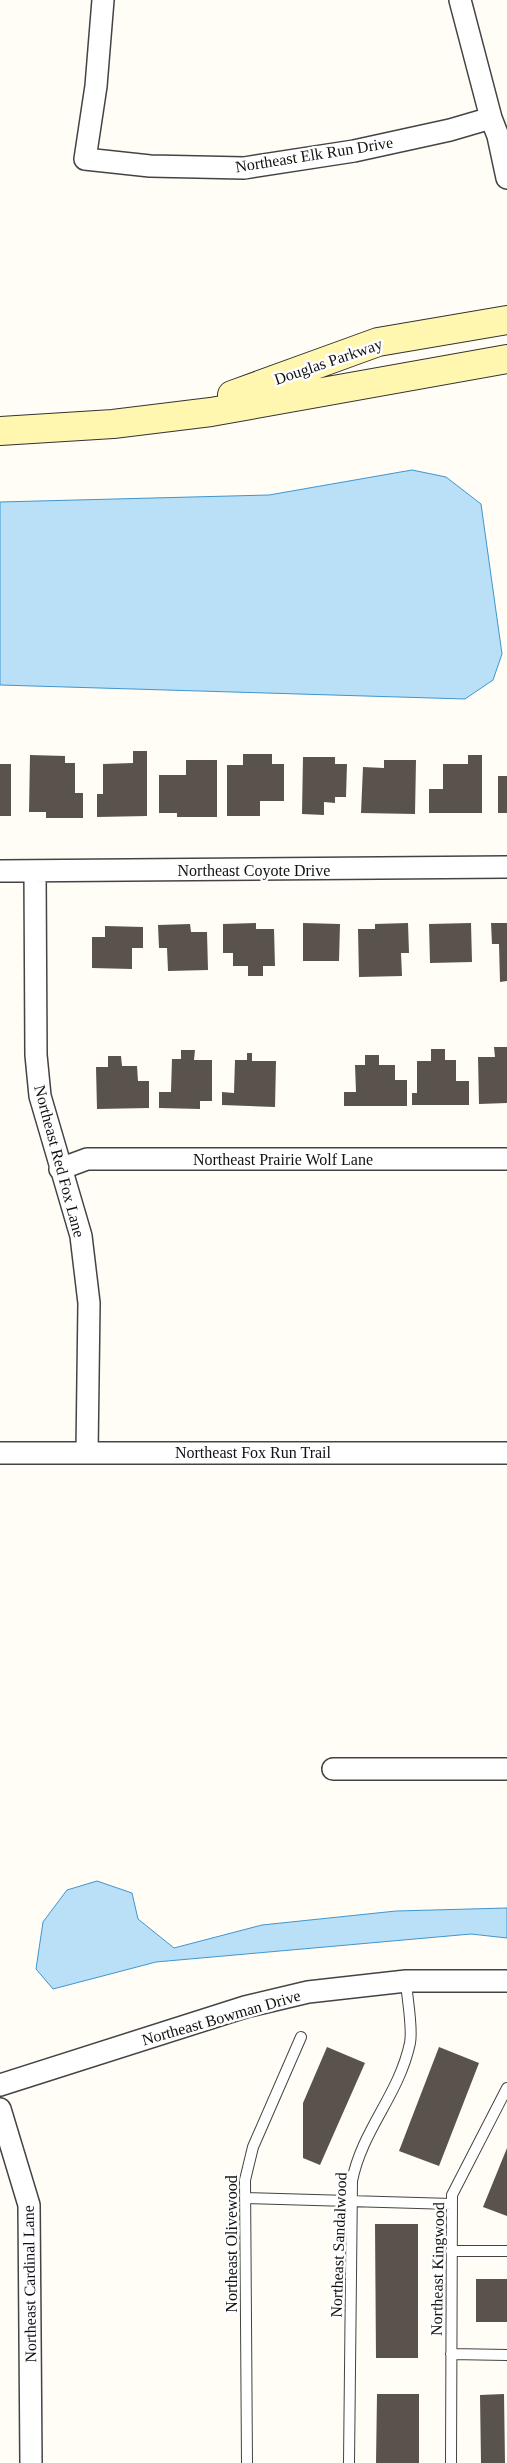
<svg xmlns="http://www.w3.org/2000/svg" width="507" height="2463" font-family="Georgia,serif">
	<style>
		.water { fill: #b9e0f7; stroke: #3f96cf }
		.building { fill: #5a524d }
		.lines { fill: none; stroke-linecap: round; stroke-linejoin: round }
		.lane-casing { stroke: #444; stroke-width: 12 }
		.street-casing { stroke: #444; stroke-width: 24 }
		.secondary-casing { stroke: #333; stroke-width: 30 }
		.lane { stroke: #fff; stroke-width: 10 }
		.street { stroke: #fff; stroke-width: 21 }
		.secondary { stroke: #fff6b0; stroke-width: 28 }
		.labels { text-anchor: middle; stroke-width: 5; stroke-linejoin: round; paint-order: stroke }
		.street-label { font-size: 16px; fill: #111; stroke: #fff }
	</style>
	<rect width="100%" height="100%" fill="#fffdf5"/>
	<!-- water -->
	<path class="water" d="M412 470 446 477 481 504 502 654 493 680 465 699 0 685V502L269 495Z
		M97 1881 132 1893 138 1919 174 1948 262 1925 396 1911 507 1908V1938L471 1934 156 1962 53 1989 36 1969 43 1922 67 1890Z"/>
	<!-- building -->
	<path class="building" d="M133 751H147V816L97 817V794H103V764L133 763Z
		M243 754H272V764H284V801H260V816H227V765H243Z
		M30 755 65 756V763H75V793H83V818H46V812H29Z
		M468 755H482V813H429V789H443V764H468Z
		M303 757H335V764H347L346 797H335V803L324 802V815L302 814Z
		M186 760H217V817H177V813H159V775H186Z
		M384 760H416L415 814 361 813 363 767 384 768Z
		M0 764H11V816H0Z
		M498 776H507V813H498Z
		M256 923V929H274L275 966H263V976H248V966H233V953H223V924Z
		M303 923 340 924 339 961H303Z
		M408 923 409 953H401L402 976 359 977 358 929H375V924Z
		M471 923 472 962 430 963 429 924Z
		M491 923H507V981L500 982 499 944H492Z
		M190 924 191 932H207L208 970 168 971 167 948H159L158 925Z
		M105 926 143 927V948H132V969L92 968V937H105Z
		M494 1047H507V1103L479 1104 478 1057H495Z
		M431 1049H445V1060H456V1081H469V1105H412V1093H417V1061H431Z
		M181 1050H195L194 1060H212V1101H200V1109L159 1108V1092H171L172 1059H181Z
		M247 1053H252V1061H276L275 1107 222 1105V1092L234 1093 235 1060H247Z
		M365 1055H379V1065H395V1080H407V1106H344V1092H356L355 1065H365Z
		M108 1056H121L122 1066H137L138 1081H149V1108L97 1109 96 1067H108Z
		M327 2047 365 2063 320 2165 303 2158V2103Z
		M439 2047 479 2063 439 2166 399 2151Z
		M507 2148V2216L483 2207Z
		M375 2224H418V2358H376Z
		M476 2279H507V2322H476Z
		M377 2394H419V2463H376Z
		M504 2394 505 2463H481L480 2395Z"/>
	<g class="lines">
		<defs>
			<path id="lane" d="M245 2198 452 2204
				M451 2251H507
				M451 2354 507 2355
				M247 2463 245 2180 253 2147 301 2037
				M349 2463 352 2181C362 2130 399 2095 410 2043 413 2027 407 1999 406 1981
				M451 2463 452 2195 507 2088"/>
			<path id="street" d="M103 0 96 86 85 159 150 166 244 168 354 151 450 130 491 118
				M460 0 491 118 498 136 507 178
				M0 871 507 867
				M35 871 36 1055 40 1096 81 1236 89 1303 87 1452
				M60 1169 87 1159H507
				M0 1453H507
				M333 1769H507
				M0 2085 245 2007 308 1992 406 1981H507
				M0 2109 29 2205 31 2463"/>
			<path id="secondary" d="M232 395 378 342 507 320
				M0 431 113 424 211 412 507 359"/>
		</defs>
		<!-- lane casing -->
		<use href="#lane" class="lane-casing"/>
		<!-- street casing -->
		<use href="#street" class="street-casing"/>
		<!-- secondary casing -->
		<use href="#secondary" class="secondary-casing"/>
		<!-- lane -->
		<use href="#lane" class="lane"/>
		<!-- street -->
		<use href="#street" class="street"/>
		<!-- secondary -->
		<use href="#secondary" class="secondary"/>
	</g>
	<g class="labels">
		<!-- street labels -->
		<g class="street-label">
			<text transform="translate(314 154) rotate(-9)" y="6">Northeast Elk Run Drive</text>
			<text transform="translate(328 361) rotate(-19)" y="6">Douglas Parkway</text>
			<text x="254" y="876">Northeast Coyote Drive</text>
			<text x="283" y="1165">Northeast Prairie Wolf Lane</text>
			<text transform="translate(60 1161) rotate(75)" y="6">Northeast Red Fox Lane</text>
			<text x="253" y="1458">Northeast Fox Run Trail</text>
			<text transform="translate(221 2017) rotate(-16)" y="6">Northeast Bowman Drive</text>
			<text transform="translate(231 2244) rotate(-90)" y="6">Northeast Olivewood</text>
			<text transform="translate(338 2245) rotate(-88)" y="6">Northeast Sandalwood</text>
			<text transform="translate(437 2269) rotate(-89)" y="6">Northeast Kingwood</text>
			<text transform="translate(29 2284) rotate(-91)" y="6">Northeast Cardinal Lane</text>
		</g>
	</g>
</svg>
